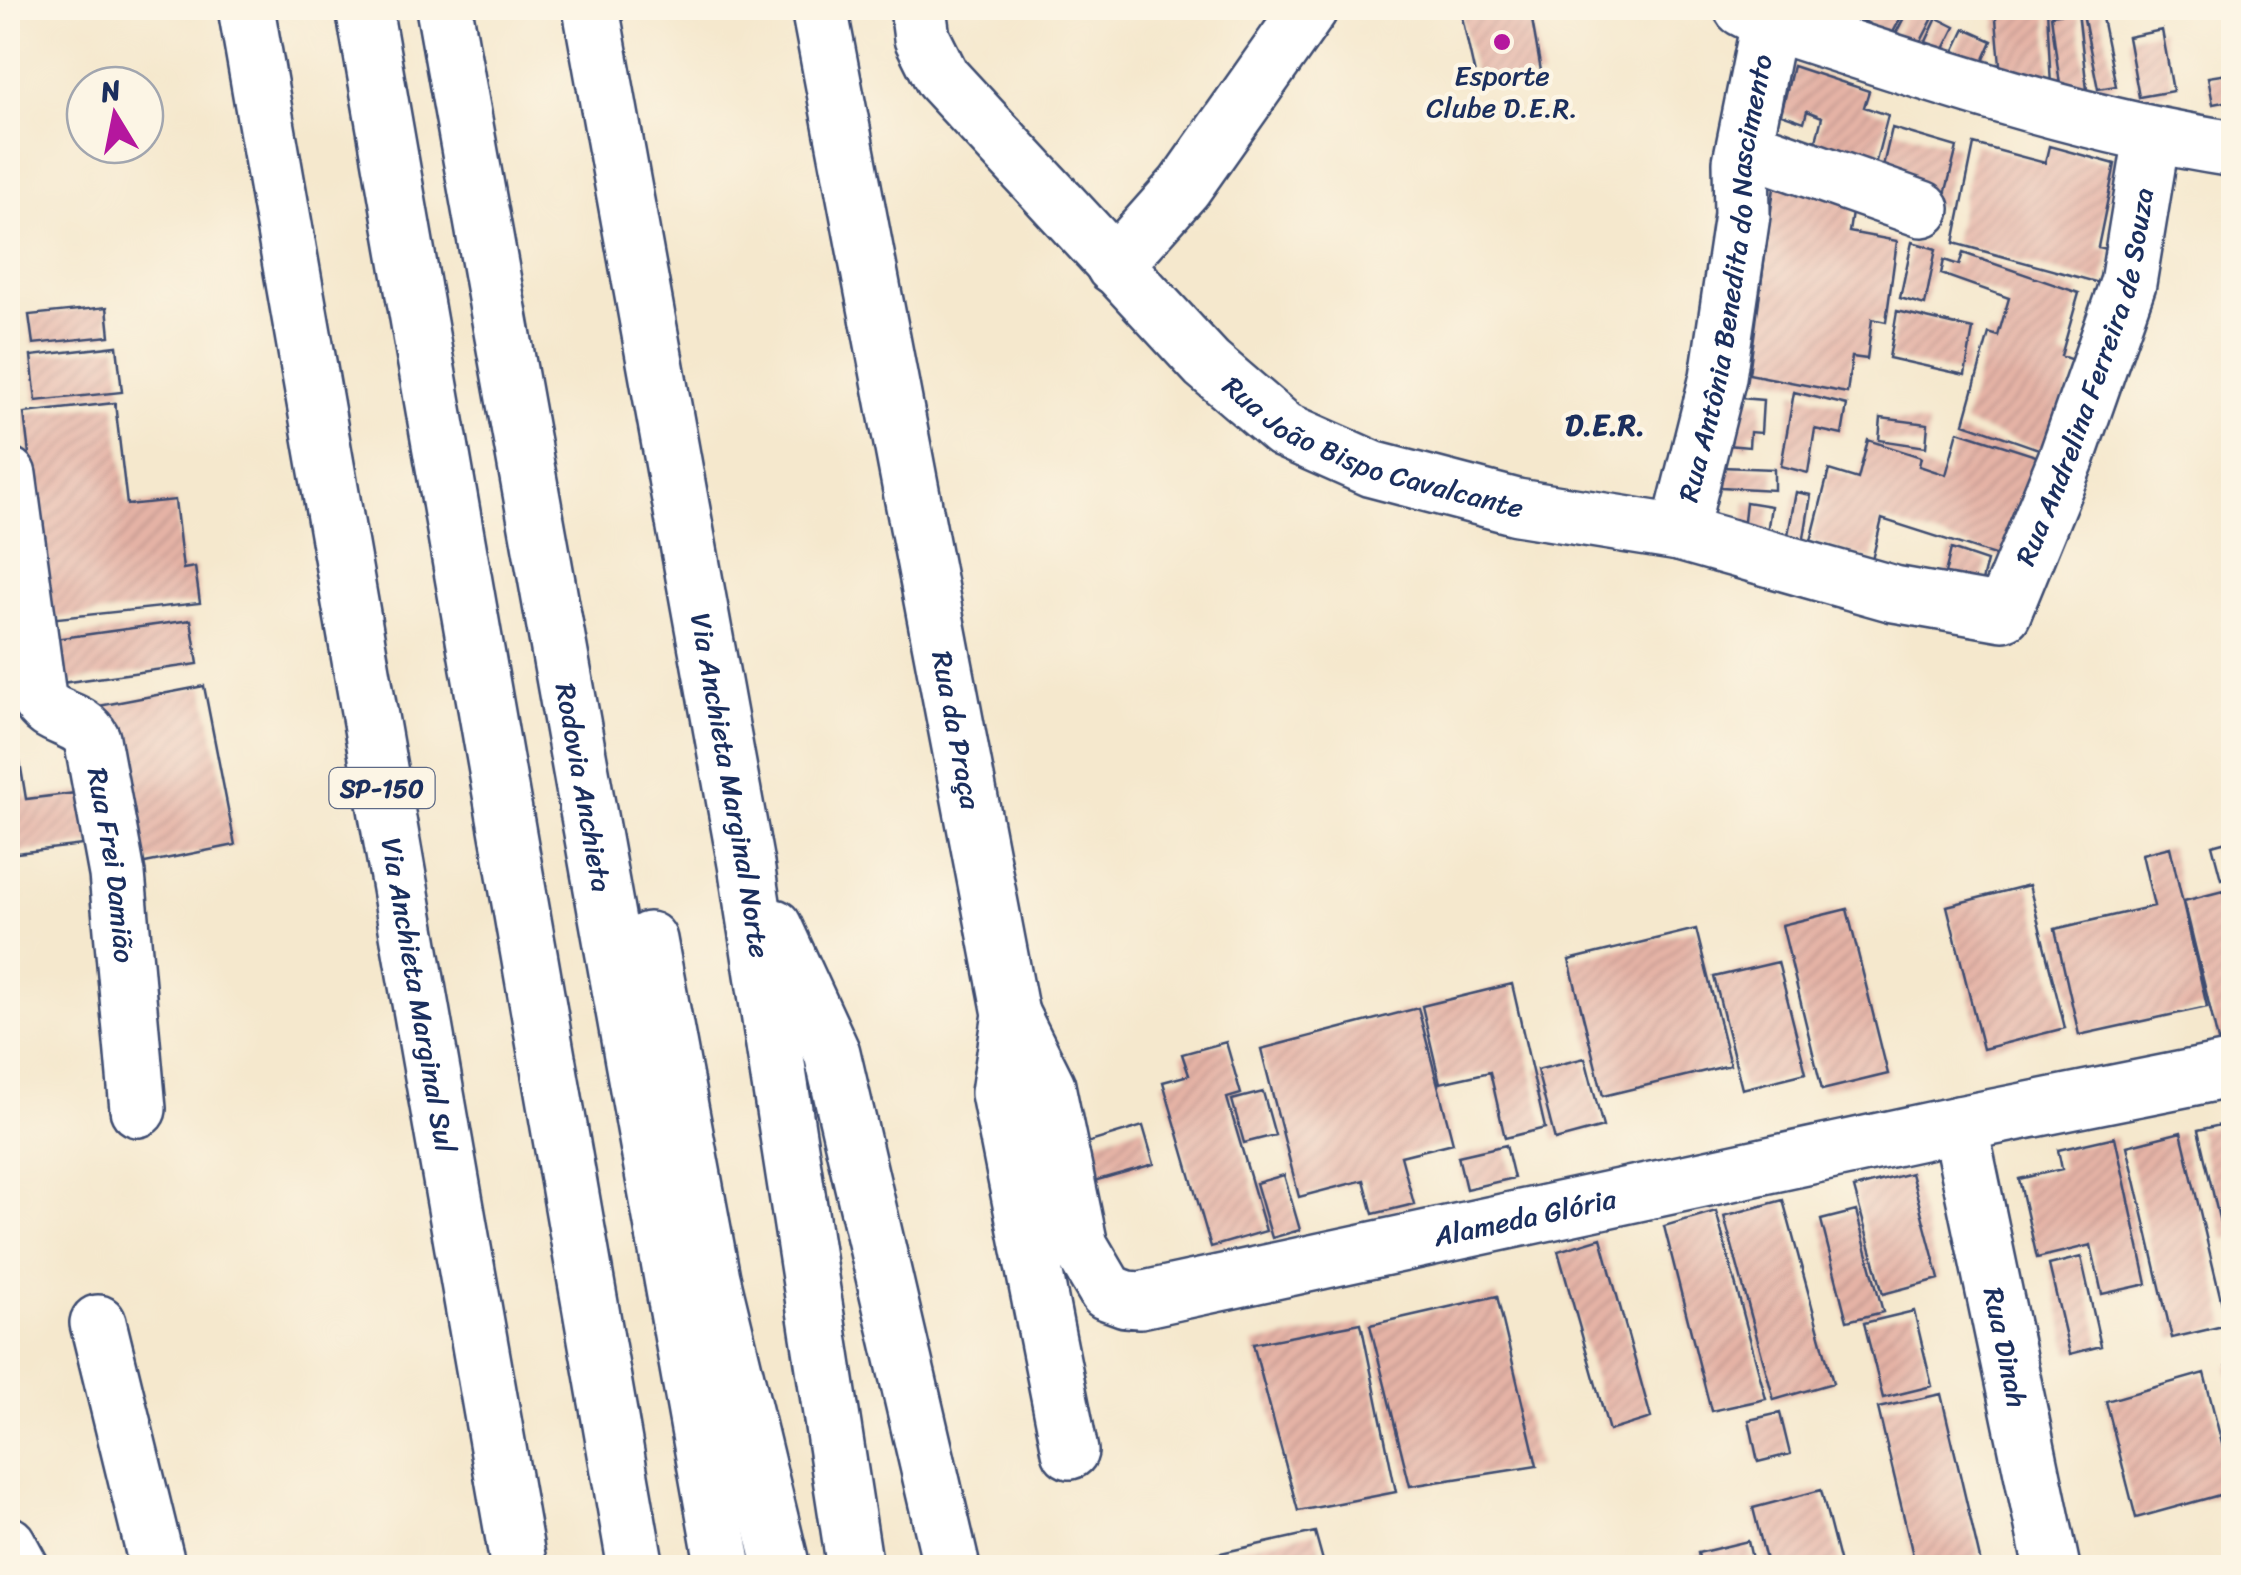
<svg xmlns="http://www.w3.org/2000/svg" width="2241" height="1575" font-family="Sriracha,sans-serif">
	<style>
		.building { fill: url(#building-hatch) }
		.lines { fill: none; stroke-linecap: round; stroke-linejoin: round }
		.minor-casing { stroke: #3c4b6f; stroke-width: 60 }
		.highway-casing { stroke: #3c4b6f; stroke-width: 60 }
		.minor { stroke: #fff; stroke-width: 55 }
		.highway { stroke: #fff; stroke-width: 55 }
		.poi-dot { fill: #b5179e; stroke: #fcf5e5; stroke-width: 4 }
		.labels { text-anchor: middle; stroke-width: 9; stroke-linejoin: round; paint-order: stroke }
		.shield { fill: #fcf5e5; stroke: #5e6a86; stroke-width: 2.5 }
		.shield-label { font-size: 25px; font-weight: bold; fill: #1b2f5e }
		.poi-label { font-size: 28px; fill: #1b2f5e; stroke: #fcf5e5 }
		.street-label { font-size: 28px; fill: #1b2f5e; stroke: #fcf5e5 }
		.neighbourhood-label { font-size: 30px; font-weight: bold; fill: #1b2f5e; stroke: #fcf5e5 }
	</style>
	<defs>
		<pattern id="building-hatch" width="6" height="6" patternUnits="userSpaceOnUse" patternTransform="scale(2.5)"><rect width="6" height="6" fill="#e5b3a6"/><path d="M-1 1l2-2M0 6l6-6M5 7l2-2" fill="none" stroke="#c49a91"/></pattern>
	</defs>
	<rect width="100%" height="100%" fill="#fcf5e5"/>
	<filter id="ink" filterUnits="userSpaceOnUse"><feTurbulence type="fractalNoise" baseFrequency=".01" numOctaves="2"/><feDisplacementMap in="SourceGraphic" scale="20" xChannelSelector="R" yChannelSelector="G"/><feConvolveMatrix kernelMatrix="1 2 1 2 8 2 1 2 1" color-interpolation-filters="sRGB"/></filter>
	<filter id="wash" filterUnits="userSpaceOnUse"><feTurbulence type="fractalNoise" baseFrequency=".0048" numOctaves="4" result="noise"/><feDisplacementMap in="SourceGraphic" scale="40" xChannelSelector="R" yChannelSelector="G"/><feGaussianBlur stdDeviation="2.25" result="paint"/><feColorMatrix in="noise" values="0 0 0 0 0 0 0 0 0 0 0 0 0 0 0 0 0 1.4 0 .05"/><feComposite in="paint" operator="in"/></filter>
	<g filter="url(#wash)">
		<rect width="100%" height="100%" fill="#f5e8cd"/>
		<g id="blocks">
			<!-- building -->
			<path class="building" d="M1460 8H1530L1542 77 1477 84Z
				M1841 8H1906L1891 36Z
				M1909 8H1917L1934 16 1917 49 1894 37Z
				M1995 8H2047L2051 87 2001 76Z
				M2088 8H2100L2116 86 2098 89 2082 9Z
				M2078 11 2087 90 2061 93 2051 15Z
				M1937 18 1955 27 1939 59 1922 50Z
				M1965 29 1992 41 1981 66 1953 54Z
				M2162 30 2173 91 2139 97 2128 37Z
				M1793 66 1869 91 1864 107 1888 115 1873 173 1813 153 1822 117 1807 111 1804 122 1781 114Z
				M2234 73V100L2213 104 2208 77Z
				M1892 128 1957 147 1942 207 1878 187Z
				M1974 144 2045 163 2049 146 2115 164 2098 247 2110 250 2103 284 1954 243Z
				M1776 173 1856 187 1849 232 1897 241 1886 322 1872 319 1867 359 1852 357 1847 393 1749 374Z
				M1912 242 1936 249 1925 305 1900 298Z
				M1963 253 2079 293 2061 356 2076 361 2050 453 1964 423 1989 333 1998 336 2009 298 1941 274 1944 260 1959 265Z
				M107 307 110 336 33 344 29 315Z
				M1897 311 1973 329 1965 375 1889 358Z
				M117 346 122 392 36 401 31 356Z
				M1794 392 1847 405 1842 435 1815 429 1808 473 1781 466Z
				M1728 397 1763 400 1761 433 1750 432 1749 447 1727 445Z
				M115 403 127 505 175 500 183 569 195 567 200 603 49 619 24 413Z
				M1881 418 1928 424 1926 447 1879 440Z
				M1958 431 2039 457 2013 561 1882 519 1872 560 1811 541 1829 470 1858 479 1868 440 1921 457 1919 466 1946 475Z
				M1721 467 1774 469V490L1721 487Z
				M1796 492 1811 495 1803 544 1787 540Z
				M1746 502 1771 506 1767 533 1743 529Z
				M1951 549 1987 561 1977 601 1941 590Z
				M191 620 198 664 54 684 47 640Z
				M204 686 235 845 130 866 99 706Z
				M20 762 26 799 84 792 91 844 8 854V764Z
				M2234 839V876L2221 879 2212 845Z
				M2170 847 2207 1007 2079 1035 2055 929 2154 906 2142 854Z
				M2029 885 2065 1028 1983 1049 1947 906Z
				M2223 891 2234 932V1038L2218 1041 2184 901Z
				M1847 909 1888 1074 1822 1090 1782 925Z
				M1696 929 1730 1065 1603 1096 1569 960Z
				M1778 962 1806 1073 1742 1089 1714 977Z
				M1512 984 1545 1128 1505 1138 1490 1072 1440 1083 1422 1006Z
				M1418 1008 1453 1143 1401 1156 1414 1204 1373 1214 1364 1180 1299 1197 1261 1049Z
				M1226 1042 1241 1094 1227 1098 1266 1231 1211 1247 1163 1082 1189 1075 1182 1054Z
				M1585 1058 1603 1127 1555 1140 1537 1070Z
				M1263 1092 1275 1135 1244 1143 1232 1100Z
				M2234 1122V1237L2224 1239 2198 1130Z
				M1143 1126 1154 1164 1094 1181 1083 1144Z
				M2181 1132 2227 1325 2172 1338 2127 1146Z
				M2115 1137 2147 1284 2102 1294 2091 1245 2037 1258 2019 1179 2062 1169 2058 1150Z
				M1506 1145 1514 1178 1466 1189 1458 1156Z
				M1911 1173 1939 1279 1883 1294 1854 1188Z
				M1284 1175 1300 1230 1272 1238 1256 1183Z
				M1783 1200 1833 1383 1774 1400 1724 1216Z
				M1716 1211 1766 1399 1711 1411 1664 1226Z
				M1856 1211 1883 1312 1847 1321 1821 1220Z
				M1601 1238 1651 1418 1609 1431 1558 1251Z
				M2081 1257 2101 1346 2070 1354 2049 1265Z
				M1497 1296 1537 1466 1410 1486 1370 1325Z
				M1914 1311 1932 1386 1883 1398 1864 1323Z
				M1361 1323 1396 1492 1298 1511 1253 1344Z
				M2234 1364V1387L2232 1388 2227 1366Z
				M2204 1373 2234 1491 2136 1518 2106 1401Z
				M1941 1394 1982 1568H1916L1878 1408Z
				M1780 1413 1790 1454 1758 1462 1749 1420Z
				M1821 1490 1841 1568H1768L1753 1508Z
				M1315 1532 1325 1568H1163L1162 1566Z
				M1748 1541 1754 1568H1701L1698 1553Z"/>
		</g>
	</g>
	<g filter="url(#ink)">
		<use href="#blocks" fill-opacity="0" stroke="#3c4b6f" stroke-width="2.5"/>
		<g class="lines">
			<defs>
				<g id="minor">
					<path id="s1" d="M819 8 1011 1014 999 1093 1070 1451"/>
					<path id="s2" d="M918 8 922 38 942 78 1207 364 1284 430 1372 469 1517 507 1679 533 1894 594 2003 613 2067 457 2128 283 2152 137"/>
					<path d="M1742 8 1769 22C1922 71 2074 125 2234 149"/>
					<path d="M1746 147 1922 209"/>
					<path d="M1114 266 1184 187 1310 8"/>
					<path id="s3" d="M8 475 38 697C49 722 79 715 92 739L117 874 138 1109"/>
					<path id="s4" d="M1679 533 1718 377 1742 215 1741 162 1772 8"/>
					<path id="s5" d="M1011 1014 1047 1086 1080 1246 1107 1292 1126 1299 1140 1300 1959 1124 2234 1069"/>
					<path id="s6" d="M1959 1124 2052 1568"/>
					<path d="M98 1323 158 1568"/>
					<path d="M8 1544 21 1568"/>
				</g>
				<g id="highway">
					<path id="s7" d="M246 8 519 1568"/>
					<path d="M364 8 636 1568"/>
					<path id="s8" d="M444 8 724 1568"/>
					<path id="s9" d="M591 8 746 864 855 1568"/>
					<path d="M774 927 832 1053 952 1568"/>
					<path d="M649 940 712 1278 782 1568"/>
				</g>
			</defs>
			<!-- minor casing -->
			<use href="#minor" class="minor-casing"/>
			<!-- highway casing -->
			<use href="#highway" class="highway-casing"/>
			<!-- minor -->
			<use href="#minor" class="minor"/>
			<!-- highway -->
			<use href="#highway" class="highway"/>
		</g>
	</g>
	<!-- markers -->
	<circle class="poi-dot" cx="1502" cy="42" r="10"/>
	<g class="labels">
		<!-- shield labels -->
		<rect class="shield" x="329.5" y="768" width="105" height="40" rx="8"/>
		<g class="shield-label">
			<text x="382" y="797">SP-150</text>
		</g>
		<!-- poi labels -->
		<g class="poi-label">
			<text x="1502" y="85">Esporte<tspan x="1502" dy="32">Clube D.E.R.</tspan></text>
		</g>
		<!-- street labels -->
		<g class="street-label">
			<text dy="10" stroke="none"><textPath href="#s4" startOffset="260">Rua Antônia Benedita do Nascimento</textPath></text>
			<text dy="10" stroke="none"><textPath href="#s2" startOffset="1562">Rua Andrelina Ferreira de Souza</textPath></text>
			<text dy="10" stroke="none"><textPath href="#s2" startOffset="655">Rua João Bispo Cavalcante</textPath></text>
			<text dy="10" stroke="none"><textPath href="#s1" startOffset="735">Rua da Praça</textPath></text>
			<text dy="10" stroke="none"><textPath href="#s9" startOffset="790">Via Anchieta Marginal Norte</textPath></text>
			<text dy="10" stroke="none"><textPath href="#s8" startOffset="792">Rodovia Anchieta</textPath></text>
			<text dy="10" stroke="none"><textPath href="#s3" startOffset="422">Rua Frei Damião</textPath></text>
			<text dy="10" stroke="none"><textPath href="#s7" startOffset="1002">Via Anchieta Marginal Sul</textPath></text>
			<text dy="10" stroke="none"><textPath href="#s5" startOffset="725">Alameda Glória</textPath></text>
			<text dy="10" stroke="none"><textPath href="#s6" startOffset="228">Rua Dinah</textPath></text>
		</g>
		<!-- neighbourhood labels -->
		<g class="neighbourhood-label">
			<text x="1605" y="435">D.E.R.</text>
		</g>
	</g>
	<!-- margin -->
	<rect width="2241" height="1575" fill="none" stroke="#fcf5e5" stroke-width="40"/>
	<!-- north arrow -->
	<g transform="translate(115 115) rotate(350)"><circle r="48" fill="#fcf5e5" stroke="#a2a6af" stroke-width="2.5"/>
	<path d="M0-8L18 38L0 25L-18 38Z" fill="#b5179e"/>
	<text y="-15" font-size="28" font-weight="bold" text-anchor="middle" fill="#1b2f5e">N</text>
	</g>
</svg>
